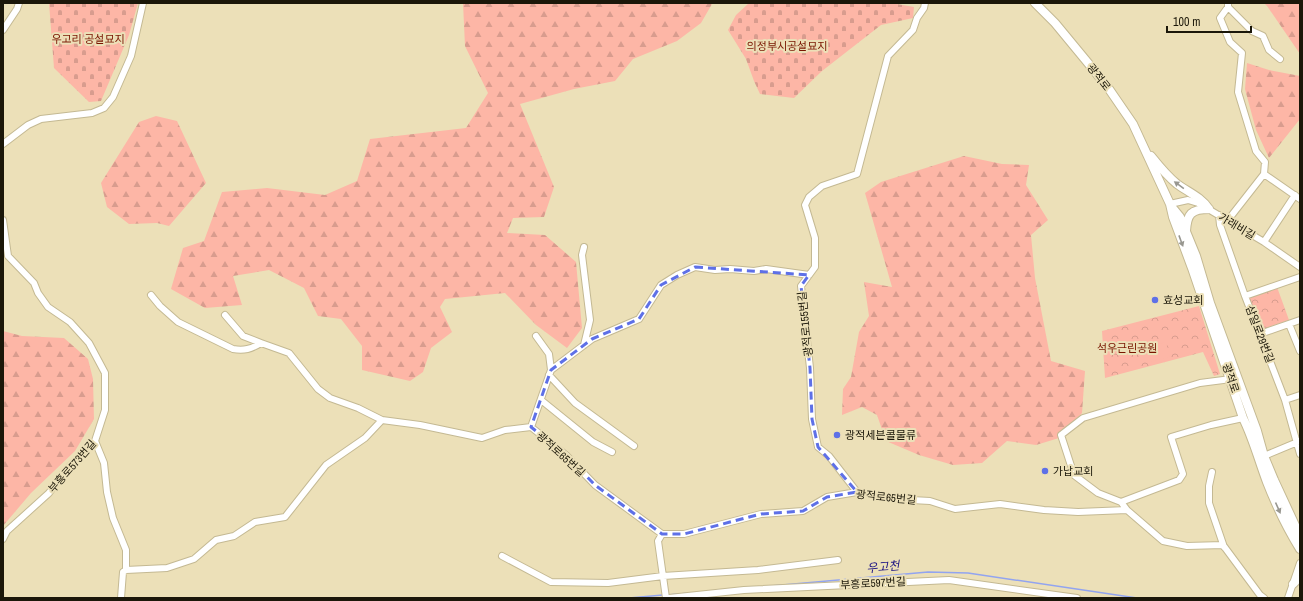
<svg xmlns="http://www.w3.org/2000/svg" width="1303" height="601" font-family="'Archivo Narrow','Noto Sans KR',sans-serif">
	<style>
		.forest { fill: url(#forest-firs) }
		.cemetery { fill: url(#cemetery-stones) }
		.park { fill: url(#park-crowns) }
		.pitch { fill: #fdb6a6 }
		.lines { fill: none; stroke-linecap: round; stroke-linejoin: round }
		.stream { stroke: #92a4f0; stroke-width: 1.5 }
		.minor-casing { stroke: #c4b993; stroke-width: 8 }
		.major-casing { stroke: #c4b993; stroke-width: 10 }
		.minor { stroke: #fff; stroke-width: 6 }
		.major { stroke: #fff; stroke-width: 8 }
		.oneway { fill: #989790 }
		.marked { fill: none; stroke: #5e70e7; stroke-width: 3; stroke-dasharray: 8 5; stroke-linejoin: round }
		.poi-dot { fill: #5e70e7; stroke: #ece0b8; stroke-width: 1.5 }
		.labels { text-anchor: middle; stroke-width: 4; stroke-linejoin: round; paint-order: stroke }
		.park-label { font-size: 11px; fill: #791500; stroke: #ece0b8 }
		.street-label { font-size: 11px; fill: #1b1709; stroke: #ece0b8 }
		.poi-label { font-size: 11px; fill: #1b1709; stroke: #ece0b8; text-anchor: start }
		.water-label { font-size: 12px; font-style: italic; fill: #1d1484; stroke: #ece0b8 }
	</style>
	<defs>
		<pattern id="forest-firs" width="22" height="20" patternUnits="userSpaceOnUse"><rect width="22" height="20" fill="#fdb6a6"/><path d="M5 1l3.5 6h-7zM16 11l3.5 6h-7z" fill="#d89c8e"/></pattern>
		<pattern id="cemetery-stones" width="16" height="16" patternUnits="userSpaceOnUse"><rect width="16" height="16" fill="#fdb6a6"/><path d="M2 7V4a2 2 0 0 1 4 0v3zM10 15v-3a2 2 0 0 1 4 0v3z" fill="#d89c8e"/></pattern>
		<pattern id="park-crowns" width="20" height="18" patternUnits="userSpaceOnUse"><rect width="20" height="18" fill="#fdb6a6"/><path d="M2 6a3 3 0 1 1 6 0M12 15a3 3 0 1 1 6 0" fill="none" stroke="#d89c8e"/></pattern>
	</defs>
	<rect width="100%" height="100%" fill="#ece0b8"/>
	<!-- forest -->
	<path class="forest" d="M463 3H710L712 4 701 23 677 41 633 59 615 81 574 89 520 104 554 187 544 217 513 218 507 233 545 235 576 262 582 328 567 348 536 325 505 293 445 299 440 307 452 332 431 348 423 372 410 381 362 370V346L341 319 318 316 304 288 269 270 233 276 242 305 205 308 171 289 183 248 204 241 222 192 267 188 325 195 357 181 370 139 466 128 488 93 465 46Z
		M1264 3H1300V54L1267 6Z
		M1247 63 1269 70 1300 76V119L1269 158 1256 130 1245 89Z
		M156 116 177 121 206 183 169 226 157 223 129 224 107 207 101 183 139 122Z
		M964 156 1002 164 1029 165 1026 185 1048 220 1031 235 1035 278 1051 361 1085 371 1082 413 1059 438 1036 445 1007 441 982 463 953 465 919 455 886 441 877 415 862 407 842 415 843 389 851 377 859 332 869 316 864 282 892 287 865 193 881 182Z
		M3 331 22 336 64 338 88 359 93 379 94 419 75 451 31 493 3 526Z"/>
	<!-- cemetery -->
	<path class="cemetery" d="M49 3H138L129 35 101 101 89 102 54 68Z
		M749 3H891L914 7 913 18 881 25 822 71 794 98 760 94 754 81 746 59 728 30 736 15Z"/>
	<!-- park -->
	<path class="park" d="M1277 287 1289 320 1263 329 1258 322 1249 298Z
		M1199 306 1220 374 1214 376 1203 352 1105 378 1102 331Z"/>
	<!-- pitch -->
	<path class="pitch" d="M1166 342 1170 357 1146 363 1142 349Z"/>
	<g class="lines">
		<!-- stream -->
		<path class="stream" d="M771 586 928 572 968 573 1137 598
			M667 595 691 593
			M629 598 663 595"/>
		<defs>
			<path id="minor" d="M1228 3V7L1220 18 1230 42 1242 53 1238 92 1256 151 1265 162 1264 174
				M1228 7 1252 31 1263 36 1269 50 1280 59
				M3 30 17 9 19 3
				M3 144 28 125 41 119 92 113 104 108 113 97 131 56 143 3
				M1264 174 1300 199
				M1170 204 1188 200 1198 203 1264 242 1300 267
				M1219 215 1220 225 1245 296 1285 400 1300 454
				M3 220 8 256 34 283 38 293 48 307 70 322 89 343 105 373V410L95 441 64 472 49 493 7 531 3 539
				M1228 220 1264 174
				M1264 242 1295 195
				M809 275 766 269 754 271 730 269 715 270 695 267 677 275 661 285 639 319 592 339 551 370 531 427 566 455 595 485 662 534H684L761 514 803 511 827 497 857 492 894 499 930 501 955 509 1000 504 1044 510 1078 512 1127 510 1163 541 1187 546 1223 545 1260 595 1264 598
				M151 295 160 306 178 322 233 349C244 351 251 349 261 343L289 353 318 389 330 398 358 408 382 420 420 425 482 438 505 430 531 427
				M1245 296 1300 277
				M225 315 243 336 261 343
				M1289 324 1300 351
				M1260 334 1300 320
				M536 336 549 354 551 370
				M584 345 590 320 582 255 584 247
				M549 375 575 403 634 446
				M541 400 593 442 612 452
				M1285 400 1300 395
				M95 441 104 463 107 492 113 518 126 550V570
				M1264 456 1300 441
				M1212 472 1209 486V503L1224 547
				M857 492 829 456 818 447 812 419 810 368 801 286 815 267V238L805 205 809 197 822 186 857 174 888 56 913 30 917 18 924 8 925 3
				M1121 502 1179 480 1183 474 1171 437 1211 425 1243 418
				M1127 510 1121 502 1098 493 1074 475 1061 435 1083 418 1200 383 1231 379
				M662 534 658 541 666 598
				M502 556 551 582 608 583 663 576 758 570 838 560
				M126 570 167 568 194 559 216 540 234 536 255 522 285 517 326 465 365 438 382 420
				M121 598 123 572 126 570
				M669 598 744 590 949 580 1077 598
				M1288 598 1300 563"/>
			<path id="major" d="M1035 3 1055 23 1088 63 1109 89 1133 124 1170 204 1173 217 1192 268 1243 418C1253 438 1259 461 1267 482 1276 505 1287 528 1300 549
				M1151 156C1159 166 1167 176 1177 184 1188 192 1201 197 1209 209
				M1171 206 1180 217 1196 256 1210 303 1257 431 1264 456 1274 480 1300 536
				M1186 231C1187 214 1191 209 1209 209
				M1293 584 1297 580 1300 579"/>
		</defs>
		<!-- minor casing -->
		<use href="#minor" class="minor-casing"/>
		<!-- major casing -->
		<use href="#major" class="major-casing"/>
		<!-- minor -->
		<use href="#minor" class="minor"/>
		<!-- major -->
		<use href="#major" class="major"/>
	</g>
	<!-- one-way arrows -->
	<defs><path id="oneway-solid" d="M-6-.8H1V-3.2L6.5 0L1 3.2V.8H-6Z"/></defs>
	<g class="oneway">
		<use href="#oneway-solid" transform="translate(1179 185) rotate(-144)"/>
		<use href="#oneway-solid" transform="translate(1181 241) rotate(70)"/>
		<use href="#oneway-solid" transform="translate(1278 508) rotate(66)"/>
	</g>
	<!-- marked area -->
	<path class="marked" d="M695 267 809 275 801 286 810 368 812 419 818 447 857 492 827 497 803 511 761 514 684 534H662L595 485 566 455 531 427 551 370 592 339 639 319 661 285Z"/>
	<!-- markers -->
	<g class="poi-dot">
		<circle cx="1155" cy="300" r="4"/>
		<circle cx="837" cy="435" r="4"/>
		<circle cx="1045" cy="471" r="4"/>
	</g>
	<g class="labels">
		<!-- park labels -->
		<g class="park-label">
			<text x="88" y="43">우고리 공설묘지</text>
			<text x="787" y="50">의정부시공설묘지</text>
			<text x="1127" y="352">석우근린공원</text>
		</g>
		<!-- street labels -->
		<g class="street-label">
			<text transform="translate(1099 77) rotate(52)" y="4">광적로</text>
			<text transform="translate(1237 226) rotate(31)" y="4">가래비길</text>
			<text transform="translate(805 324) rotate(-96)" y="4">광적로155번길</text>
			<text transform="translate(1260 334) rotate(69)" y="4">삼일로29번길</text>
			<text transform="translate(1231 378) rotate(71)" y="4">광적로</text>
			<text transform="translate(561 454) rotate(42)" y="4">광적로65번길</text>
			<text transform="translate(72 466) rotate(-49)" y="4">부흥로573번길</text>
			<text transform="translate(886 497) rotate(6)" y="4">광적로65번길</text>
			<text transform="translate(873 583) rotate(-3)" y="4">부흥로597번길</text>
		</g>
		<!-- poi labels -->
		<g class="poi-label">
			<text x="1163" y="304">효성교회</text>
			<text x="845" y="439">광적세븐콜물류</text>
			<text x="1053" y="475">가납교회</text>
		</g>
		<!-- water labels -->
		<g class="water-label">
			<text transform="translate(883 567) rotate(-5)" y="4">우고천</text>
		</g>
	</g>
	<!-- border -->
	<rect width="1303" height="601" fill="none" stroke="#1b1709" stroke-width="8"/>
	<!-- scale -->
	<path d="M1167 26v6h84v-6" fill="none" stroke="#1b1709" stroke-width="2"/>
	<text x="1173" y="26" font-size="12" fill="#1b1709" stroke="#ece0b8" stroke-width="3" paint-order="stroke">100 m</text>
</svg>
